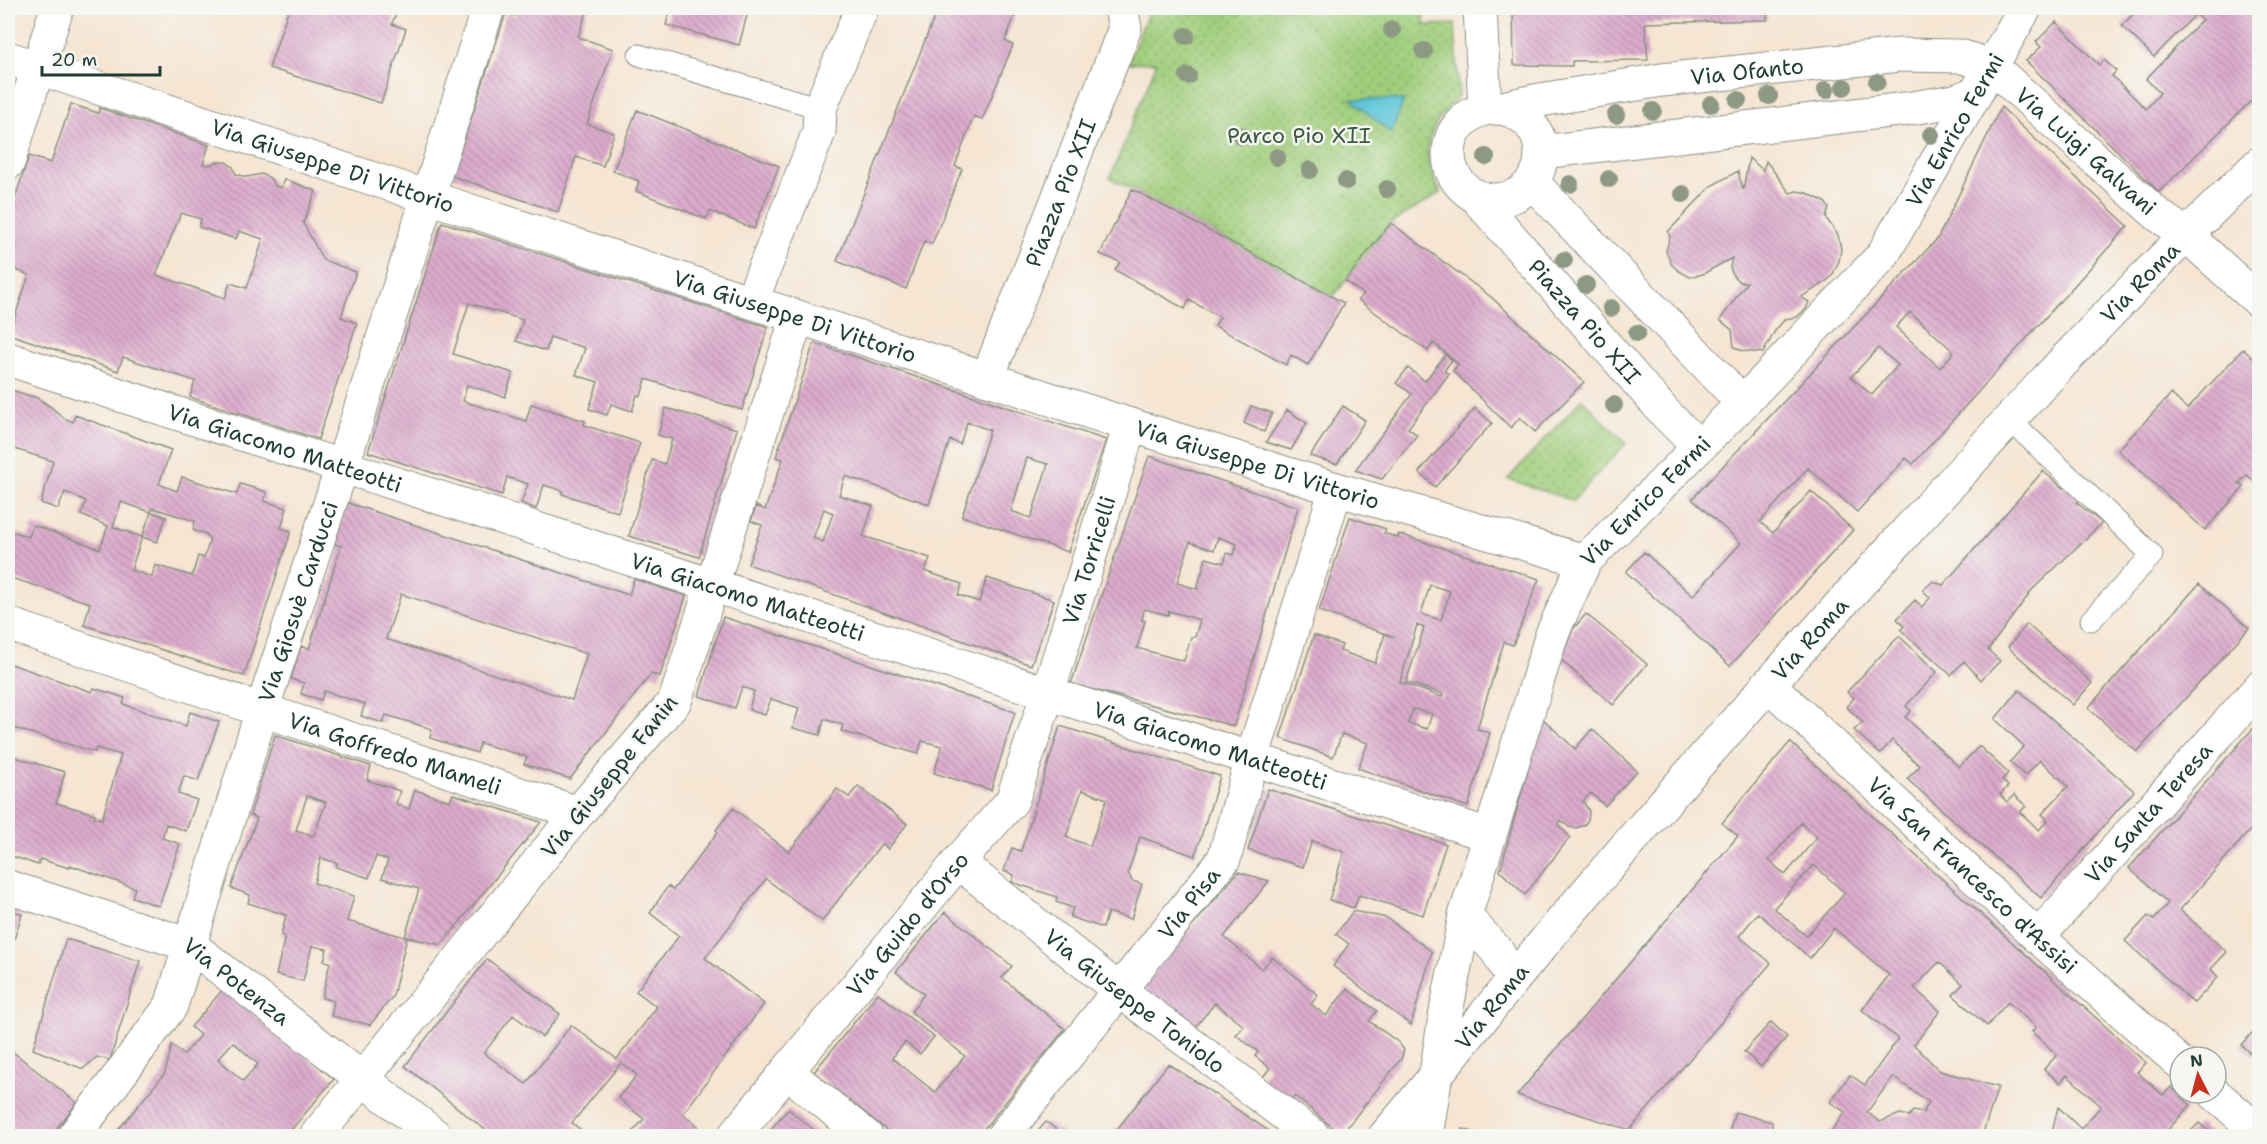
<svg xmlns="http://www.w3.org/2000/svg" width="2267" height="1144" font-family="'Shantell Sans',sans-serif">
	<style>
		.grass { fill: url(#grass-dots); stroke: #608658; stroke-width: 1.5 }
		.water { fill: #5dc6d8; stroke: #3e8286; stroke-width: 1.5 }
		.building { fill: url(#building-back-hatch); fill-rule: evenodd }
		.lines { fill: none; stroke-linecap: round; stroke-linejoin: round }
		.service-casing { stroke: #8a9183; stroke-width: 23 }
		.minor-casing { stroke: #8a9183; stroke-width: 35 }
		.tertiary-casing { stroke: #8a9183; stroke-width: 35 }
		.service { stroke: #fff; stroke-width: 21 }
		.minor { stroke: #fff; stroke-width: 33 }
		.tertiary { stroke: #fff; stroke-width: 33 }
		.tree { fill: #8e9983 }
		.labels { text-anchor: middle; stroke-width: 5; stroke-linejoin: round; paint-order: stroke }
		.street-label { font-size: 22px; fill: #1f3d34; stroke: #f6f6f2 }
		.park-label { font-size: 22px; fill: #395a42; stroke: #f6f6f2 }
	</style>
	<defs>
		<pattern id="grass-dots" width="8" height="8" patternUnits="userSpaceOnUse" patternTransform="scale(1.5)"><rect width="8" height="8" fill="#a0ce7b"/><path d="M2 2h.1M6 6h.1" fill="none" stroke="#82a866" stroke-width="1.8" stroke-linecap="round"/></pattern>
		<pattern id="building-back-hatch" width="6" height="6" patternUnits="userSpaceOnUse" patternTransform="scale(1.5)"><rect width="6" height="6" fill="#ddaccd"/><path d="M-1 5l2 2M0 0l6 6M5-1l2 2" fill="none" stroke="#b38da7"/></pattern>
	</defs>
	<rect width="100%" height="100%" fill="#f6f6f2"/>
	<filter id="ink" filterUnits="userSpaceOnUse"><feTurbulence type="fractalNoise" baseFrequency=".0167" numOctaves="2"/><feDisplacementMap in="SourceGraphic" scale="12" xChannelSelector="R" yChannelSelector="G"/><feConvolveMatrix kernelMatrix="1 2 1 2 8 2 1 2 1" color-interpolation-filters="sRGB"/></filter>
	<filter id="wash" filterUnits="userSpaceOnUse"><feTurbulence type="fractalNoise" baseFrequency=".008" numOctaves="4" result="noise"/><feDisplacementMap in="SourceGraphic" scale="24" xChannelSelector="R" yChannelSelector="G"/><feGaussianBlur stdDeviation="1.35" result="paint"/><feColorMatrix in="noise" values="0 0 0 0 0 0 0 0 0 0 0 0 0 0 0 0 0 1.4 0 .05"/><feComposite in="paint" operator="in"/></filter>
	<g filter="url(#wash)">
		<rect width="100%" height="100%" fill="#f5e5d2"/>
		<!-- grass -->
		<path class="grass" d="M1150 8H1425L1424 25 1455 24 1459 96C1426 129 1418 151 1441 193L1391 223 1333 297 1110 178 1157 62 1128 63Z
			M1582 399 1626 443 1573 501 1508 479Z"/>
		<!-- water -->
		<path class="water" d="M1351 99 1404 100 1391 133Z"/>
		<g id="blocks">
			<!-- building -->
			<path class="building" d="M289 8H398L392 24 406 29 381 103 269 68Z
				M518 8H588L578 37 613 49 587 124 614 133 603 166 576 157 558 212 452 176 506 13 515 16Z
				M671 8H749L739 45 666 25Z
				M938 8H1018L1005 41 1013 45 982 120 974 116 955 166 962 169 932 244 924 241 906 289 837 261Z
				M1513 8H1768L1767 20 1645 23 1648 60 1572 61V66L1514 65Z
				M2128 8H2259V93L2159 192 2026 61 2041 47 2036 42 2056 22 2099 65 2104 60 2116 71 2112 76 2146 109 2160 93 2146 79 2202 20 2196 14 2154 57 2122 26 2134 13Z
				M71 104 98 113 100 108 209 145 203 164 209 165 217 162H226L233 167 236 174 247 177 262 174 270 178 275 186 281 188 284 179 316 191 303 223 323 260 356 272 341 317 357 323 318 439 190 397 195 381 123 357 118 371 9 334 29 275 8 267V219L29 156 51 163ZM181 213 201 219 199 227 236 239 239 231 263 239 247 288 230 283 225 298 156 275Z
				M2001 107 2128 226 1913 464 1906 458 1857 512 1808 468 1760 522 1773 533 1811 491 1853 530 1730 666 1626 572 1644 552 1693 596 1741 543 1692 499 1938 238ZM1910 312 1954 352 1940 368 1896 327ZM1878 348 1898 365 1872 395 1851 377Z
				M637 110 779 166 754 229 710 211 706 219 636 191 639 181 613 171Z
				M1749 158 1763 170 1766 161 1790 193 1797 191 1807 193 1825 202 1829 208 1826 218 1838 235 1841 249 1839 261 1832 276 1823 284 1801 297 1809 302 1806 309 1797 317 1785 319 1775 331 1763 353 1743 351 1734 347 1732 330 1720 320 1747 282H1740L1733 276 1730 267 1732 258 1703 274 1690 277 1679 271 1672 265 1666 251 1670 237 1668 232 1711 186 1738 171 1743 190Z
				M1132 189 1344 303 1308 365 1291 355 1286 365 1215 326 1220 317 1189 300 1185 309 1115 270 1120 262 1100 254Z
				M442 222 768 327 742 410 646 379 641 396 637 395 632 411 611 404 607 415 589 409 598 382 576 375 585 348 550 337 546 351 516 341 523 320 469 303 453 354 513 373 505 397 467 385 463 401 526 421 531 404 585 421 584 425 640 443 618 512 562 494 563 491 544 485 536 509 521 503 528 484 507 477 502 495 368 452Z
				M1391 223 1491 297 1584 382 1535 432 1520 417 1511 428 1453 371 1458 364 1433 343 1428 351 1358 300 1364 294 1345 281Z
				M814 343 1106 440 1068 552 962 516 990 430 967 422 960 444 950 440 929 504 845 476 839 495 873 506 863 536 930 558 925 571 962 584 958 595 979 602 987 578 1054 600 1031 665 748 564 762 525 751 521 756 506 765 510 783 459 776 457ZM1027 458 1048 464 1031 518 1011 511ZM824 509 833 513 823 542 813 538Z
				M2243 349 2259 364V475L2254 481 2247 475 2239 483 2244 487 2205 530 2118 450 2171 394 2187 409Z
				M1445 355 1452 360 1444 371 1449 374 1408 428 1417 435 1382 479 1355 470 1412 394 1396 383 1408 368 1425 381Z
				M8 389 37 398 51 407 64 418 73 422 75 415 171 450 159 484 177 491 182 477 237 494 240 484 267 492 264 501 287 508 281 528 291 531 244 676 84 625 90 603 8 577V530L29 537 33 525 100 549 108 526 81 515 86 501 65 492 58 509 41 503 53 461 8 447ZM121 502 151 512 153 508 195 521 193 530 206 534 210 540 204 558 198 556 192 576 155 565 152 577 131 570 142 537 157 542 166 517 151 512 142 537 113 527Z
				M1251 406 1272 413 1264 432 1244 423Z
				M1343 406 1365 420 1337 464 1310 456Z
				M666 408 737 429 699 557 629 536 652 460 665 464 672 439 658 435Z
				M1475 408 1492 423 1435 487 1419 472Z
				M1287 410 1307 423 1291 450 1266 442Z
				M1149 456 1298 507 1234 726 1071 684ZM1218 537 1237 544 1234 555 1227 553 1224 563 1206 558 1197 589 1177 583 1190 542 1214 550ZM1144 609 1168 615 1169 611 1200 620 1195 637H1191L1184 661 1137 648 1145 621 1142 620Z
				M2043 471 2063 488 2070 484 2082 498 2077 503 2102 523 2032 590 1988 650 2000 661 1981 680 1964 661 1951 675 1901 630 1904 626 1897 619 1915 600 1922 607 1930 598 1923 590 1933 581 1943 585Z
				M348 503 629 595 634 579 686 596 660 676 651 674 570 779 524 764 527 757 480 743 477 753 430 738 432 729 386 715 383 723 361 716 365 704 324 691 321 700 301 694 304 683 291 679 301 646 309 649 341 546 334 544ZM401 594 587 654 572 700 386 639Z
				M1350 517 1386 529 1384 533 1398 538 1399 534 1539 579 1513 645 1504 642 1477 729 1490 733 1468 807 1358 768 1368 743 1342 734 1333 757 1280 738 1314 635 1342 645 1340 651 1375 663 1385 634 1395 637 1319 611ZM1430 585 1450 591 1441 620 1421 614ZM1417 625 1424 628 1406 682 1443 694 1442 697 1400 682ZM1413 709 1432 714 1427 729 1408 723Z
				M2199 584 2249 628 2137 752 2088 708Z
				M1586 614 1647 664 1613 705 1561 660 1573 629Z
				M723 617 1015 712 991 790 934 773 942 746 922 741 918 754 841 731 843 725 824 719 820 735 793 728 799 708 771 699 765 715 749 710 754 691 742 687 735 708 699 696Z
				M2027 624 2092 683 2073 705 2008 647Z
				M1899 636 1937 672 1906 706 1911 711 1905 717 1959 767 1979 746 2008 773 2002 780 2008 786 2000 795 2007 802 2014 795 2026 806 2020 812 2039 830 2048 820 2042 814 2068 786 2040 760 2025 776 2010 762 2024 746 1995 719 2019 690 2134 791 2041 898 1907 779 1920 766 1892 740 1880 754 1854 730 1863 722 1846 707 1854 698 1847 692Z
				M8 663 92 692 94 688 125 698 123 704 186 726 190 712 219 722 198 781 184 776 178 794 197 800 186 831 166 824 162 838 180 844 159 906 132 897 135 888 70 865 69 868 40 859 38 865 12 856 10 863 8 862V755L65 772 56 803 95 814 94 817 102 819 121 755 96 748 95 752 10 727 14 716 8 714Z
				M1542 718 1575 749 1592 729 1637 771 1605 806 1591 793 1583 801 1589 811 1588 820 1584 825 1576 828 1569 827 1561 820 1558 824 1570 837 1525 895 1500 871Z
				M2257 724 2259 726V820L2180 910 2227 952 2211 969 2218 977 2194 1003 2125 941 2148 916 2154 920 2168 903 2129 868Z
				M1060 726 1220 776 1195 856 1140 837 1128 872 1132 881 1142 884 1131 919 1108 912 1103 928 1070 917 1073 908 1056 902 1057 897 1012 882 1014 875 1004 871 1012 848 1021 851ZM1082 790 1107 799 1090 846 1066 837Z
				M275 735 371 766 367 780 400 791 396 804 409 809 415 790 450 801 453 794 541 822 441 945 407 937 393 996 370 1025 331 1016 334 1001 322 998 330 962 324 961 327 949 312 946 303 981 276 975 285 936 281 935 286 915 248 903 250 895 231 888 257 818 250 815ZM307 796 326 802 314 836 296 830ZM376 856 388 860 382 878 419 889 405 937 347 921 354 896 314 883 321 858 337 863 336 867 369 878Z
				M1790 742 2146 1063 2137 1072 2163 1095 2171 1087 2191 1105 2162 1136H2051L2058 1107 2081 1129 2101 1106 2067 1075 2060 1083 2044 1069 2057 1055 2032 1032 2036 1027 2008 1002 1987 1026 1953 995 1963 984 1939 962 1914 988 1940 1011 1914 1045 1940 1071 1998 1087 1982 1136H1828L1845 1112 1830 1102 1850 1075 1865 1085 1898 1039 1862 1010 1889 975 1834 928 1810 958 1758 913 1739 936 1771 963 1630 1130 1517 1095 1738 836 1722 823ZM1801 823 1817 837 1785 875 1769 860ZM1814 865 1845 893 1806 936 1774 908ZM1893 1077 1929 1102 1923 1113 1913 1111 1909 1116 1900 1114 1880 1122 1867 1112Z
				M858 786 907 824 888 849 882 843 822 921 766 879 705 958 764 1004 683 1114 698 1126 690 1136H629L644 1119 618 1098 637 1075 621 1063 572 1123 589 1136H493L405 1066 487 959 560 1014 542 1037 513 1015 484 1053 526 1084 571 1025 617 1059 657 1007 636 991 679 936 650 913 668 886 673 890 718 832 716 830 733 808 789 852 837 789 849 797Z
				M1268 789 1446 844 1423 915 1359 895 1354 908 1329 900 1344 852 1312 841 1303 867 1248 850Z
				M1238 872 1269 881 1224 937 1262 969 1272 957 1318 995 1311 1004 1326 1016 1347 989 1377 1011 1369 1021 1398 1042 1404 1050 1401 1059 1345 1130 1334 1129 1295 1096 1288 1105 1259 1082 1270 1068 1255 1056 1258 1052 1236 1035 1244 1026 1215 1003 1194 1029 1141 987Z
				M8 909 22 914 8 959Z
				M1353 911 1387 918 1432 952 1411 1025 1333 966 1349 944 1336 934Z
				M945 912 1012 966 1002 978 1065 1029 978 1136H894L814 1072 878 993 934 1037 920 1054 905 1042 892 1058 935 1092 965 1056 911 1012 924 994 896 972Z
				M66 939 140 961 110 1060 97 1057 83 1069 33 1049Z
				M224 988 334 1079 286 1136H113L165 1073 172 1045 184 1055 200 1035 191 1027ZM233 1042 258 1064 243 1081 218 1059Z
				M1771 1022 1787 1037 1761 1067 1744 1052Z
				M2259 1025V1061L2241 1045Z
				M8 1048 77 1103 50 1136H8Z
				M1168 1064 1198 1083 1276 1136H1112Z
				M788 1109 821 1136H765Z
				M1735 1112 1772 1122V1136H1728Z
				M1046 1122 1066 1136H1034Z
				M2199 1123 2214 1136H2186Z
				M1463 1129 1486 1136H1462Z"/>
		</g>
	</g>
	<g filter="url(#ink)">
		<use href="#blocks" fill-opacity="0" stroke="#8a9183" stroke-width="1.5"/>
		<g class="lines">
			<defs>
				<path id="service" d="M639 55 820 108
					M2009 419 2152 555 2091 620"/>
				<g id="minor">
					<path d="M1480 8 1485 108"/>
					<path id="s1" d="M8 58 428 197 1130 425 1336 489 1585 561"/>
					<circle cx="1495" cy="154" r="46"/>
					<path id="s2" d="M1502 108 1534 101 1662 80 1900 55 1960 56 1991 66 2158 215 2185 234 2260 302"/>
					<path d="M1542 152 1906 109 1955 101 1976 93"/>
					<path d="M8 163 57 8"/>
					<path d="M1532 182 1743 403"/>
					<path id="s3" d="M1474 195 1666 414 1698 446"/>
					<path d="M751 302 819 132 820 108 862 8"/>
					<path id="s4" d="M8 359 1489 835"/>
					<path id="s5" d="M987 379 1125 28 1121 8"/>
					<path id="s6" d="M8 624 262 710 578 813"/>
					<path id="s7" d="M1768 684 2038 937 2180 1063"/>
					<path id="s8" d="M958 862 1119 990 1313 1136"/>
					<path id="s9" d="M8 887 190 945 436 1136"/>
					<path d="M1465 916 1497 951 1513 980"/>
					<path id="s10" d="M2038 937 2260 687"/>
					<path d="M787 1072 866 1136"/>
					<path d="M2214 1093 2260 1133"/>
					<path id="s11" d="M74 1136 171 1006 262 710 342 467 488 8"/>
					<path d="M316 1136 578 813 675 701 797 318"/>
					<path id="s12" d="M734 1136 958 862 1012 801 1048 693 1130 425"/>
					<path id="s13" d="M1003 1136 1224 859 1252 758 1336 489"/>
					<path id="s14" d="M1426 1136 1445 1017 1465 916 1552 634 1585 561 1743 403 1882 256 2025 8"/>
				</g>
				<g id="tertiary">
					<path id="s15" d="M1385 1136C1448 1063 1506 986 1569 913 1677 786 1788 662 1900 539 2017 410 2134 283 2260 163"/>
				</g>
			</defs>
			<!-- service casing -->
			<use href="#service" class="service-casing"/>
			<!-- minor casing -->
			<use href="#minor" class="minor-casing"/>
			<!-- tertiary casing -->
			<use href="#tertiary" class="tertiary-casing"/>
			<!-- service -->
			<use href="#service" class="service"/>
			<!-- minor -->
			<use href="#minor" class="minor"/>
			<!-- tertiary -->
			<use href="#tertiary" class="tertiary"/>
		</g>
		<!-- trees -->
		<g class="tree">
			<circle cx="1392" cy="30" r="9"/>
			<circle cx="1186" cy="36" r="9"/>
			<circle cx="1424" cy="51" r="9"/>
			<circle cx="1188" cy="76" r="9"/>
			<circle cx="1877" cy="82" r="9"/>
			<circle cx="1844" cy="87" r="9"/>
			<circle cx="1826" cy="90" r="9"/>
			<circle cx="1769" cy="96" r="9"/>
			<circle cx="1738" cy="100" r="9"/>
			<circle cx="1711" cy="104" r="9"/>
			<circle cx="1653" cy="111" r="9"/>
			<circle cx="1616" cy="115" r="9"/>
			<circle cx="1931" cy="135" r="9"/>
			<circle cx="1242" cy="136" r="9"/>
			<circle cx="1277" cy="157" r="9"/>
			<circle cx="1486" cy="157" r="9"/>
			<circle cx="1310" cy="170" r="9"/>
			<circle cx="1609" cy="179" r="9"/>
			<circle cx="1346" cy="181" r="9"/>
			<circle cx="1570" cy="184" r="9"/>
			<circle cx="1387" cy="189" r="9"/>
			<circle cx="1683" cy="194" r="9"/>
			<circle cx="1564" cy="260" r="9"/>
			<circle cx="1586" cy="285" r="9"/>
			<circle cx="1611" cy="308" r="9"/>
			<circle cx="1637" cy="333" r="9"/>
			<circle cx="1614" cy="405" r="9"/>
		</g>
	</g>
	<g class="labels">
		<!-- street labels -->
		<g class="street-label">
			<text dy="8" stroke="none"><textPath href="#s2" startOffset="248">Via Ofanto</textPath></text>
			<text dy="8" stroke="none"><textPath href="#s14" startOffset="1170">Via Enrico Fermi</textPath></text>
			<text dy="8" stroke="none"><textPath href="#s2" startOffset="622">Via Luigi Galvani</textPath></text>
			<text dy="8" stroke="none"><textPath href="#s1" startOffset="342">Via Giuseppe Di Vittorio</textPath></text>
			<text dy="8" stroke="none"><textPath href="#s5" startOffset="200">Piazza Pio XII</textPath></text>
			<text dy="8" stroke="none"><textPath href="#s15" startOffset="1140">Via Roma</textPath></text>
			<text dy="8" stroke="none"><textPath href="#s1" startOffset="828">Via Giuseppe Di Vittorio</textPath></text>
			<text dy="8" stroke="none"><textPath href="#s3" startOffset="168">Piazza Pio XII</textPath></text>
			<text dy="8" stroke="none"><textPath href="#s4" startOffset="291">Via Giacomo Matteotti</textPath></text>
			<text dy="8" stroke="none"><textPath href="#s1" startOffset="1314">Via Giuseppe Di Vittorio</textPath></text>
			<text dy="8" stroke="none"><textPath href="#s14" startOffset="684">Via Enrico Fermi</textPath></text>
			<text dy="8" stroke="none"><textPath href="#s12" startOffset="688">Via Torricelli</textPath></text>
			<text dy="8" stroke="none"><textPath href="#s4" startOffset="777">Via Giacomo Matteotti</textPath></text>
			<text dy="8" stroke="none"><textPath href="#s11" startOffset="586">Via Giosuè Carducci</textPath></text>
			<text dy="8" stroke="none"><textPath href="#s15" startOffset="654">Via Roma</textPath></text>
			<text dy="8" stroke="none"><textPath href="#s4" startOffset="1263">Via Giacomo Matteotti</textPath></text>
			<text dy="8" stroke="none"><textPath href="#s6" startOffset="408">Via Goffredo Mameli</textPath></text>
			<text transform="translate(609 776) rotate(-51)" y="8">Via Giuseppe Fanin</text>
			<text dy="8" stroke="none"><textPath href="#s10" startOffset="166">Via Santa Teresa</textPath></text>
			<text dy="8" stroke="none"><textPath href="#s7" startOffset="280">Via San Francesco d'Assisi</textPath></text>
			<text dy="8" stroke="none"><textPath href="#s13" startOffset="298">Via Pisa</textPath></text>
			<text dy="8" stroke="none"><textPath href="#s12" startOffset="274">Via Guido d'Orso</textPath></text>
			<text dy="8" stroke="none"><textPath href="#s9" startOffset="250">Via Potenza</textPath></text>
			<text dy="8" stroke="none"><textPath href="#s8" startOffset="225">Via Giuseppe Toniolo</textPath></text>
			<text dy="8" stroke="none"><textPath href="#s15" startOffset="168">Via Roma</textPath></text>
		</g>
		<!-- park labels -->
		<g class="park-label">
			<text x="1299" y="143">Parco Pio XII</text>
		</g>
	</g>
	<!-- margin -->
	<rect width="2267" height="1144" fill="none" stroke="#f6f6f2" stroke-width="30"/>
	<!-- north arrow -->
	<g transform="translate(2198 1075) rotate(354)"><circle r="28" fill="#f6f6f2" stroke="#a0aca6" stroke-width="1.5"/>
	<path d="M0-4.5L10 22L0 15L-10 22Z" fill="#c8321e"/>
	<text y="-9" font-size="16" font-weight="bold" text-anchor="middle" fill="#1f3d34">N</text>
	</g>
	<!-- scale -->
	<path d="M42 66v9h118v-9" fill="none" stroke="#1f3d34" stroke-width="3"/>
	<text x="51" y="66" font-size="18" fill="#1f3d34" stroke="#f6f6f2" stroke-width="4.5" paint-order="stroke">20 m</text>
</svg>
